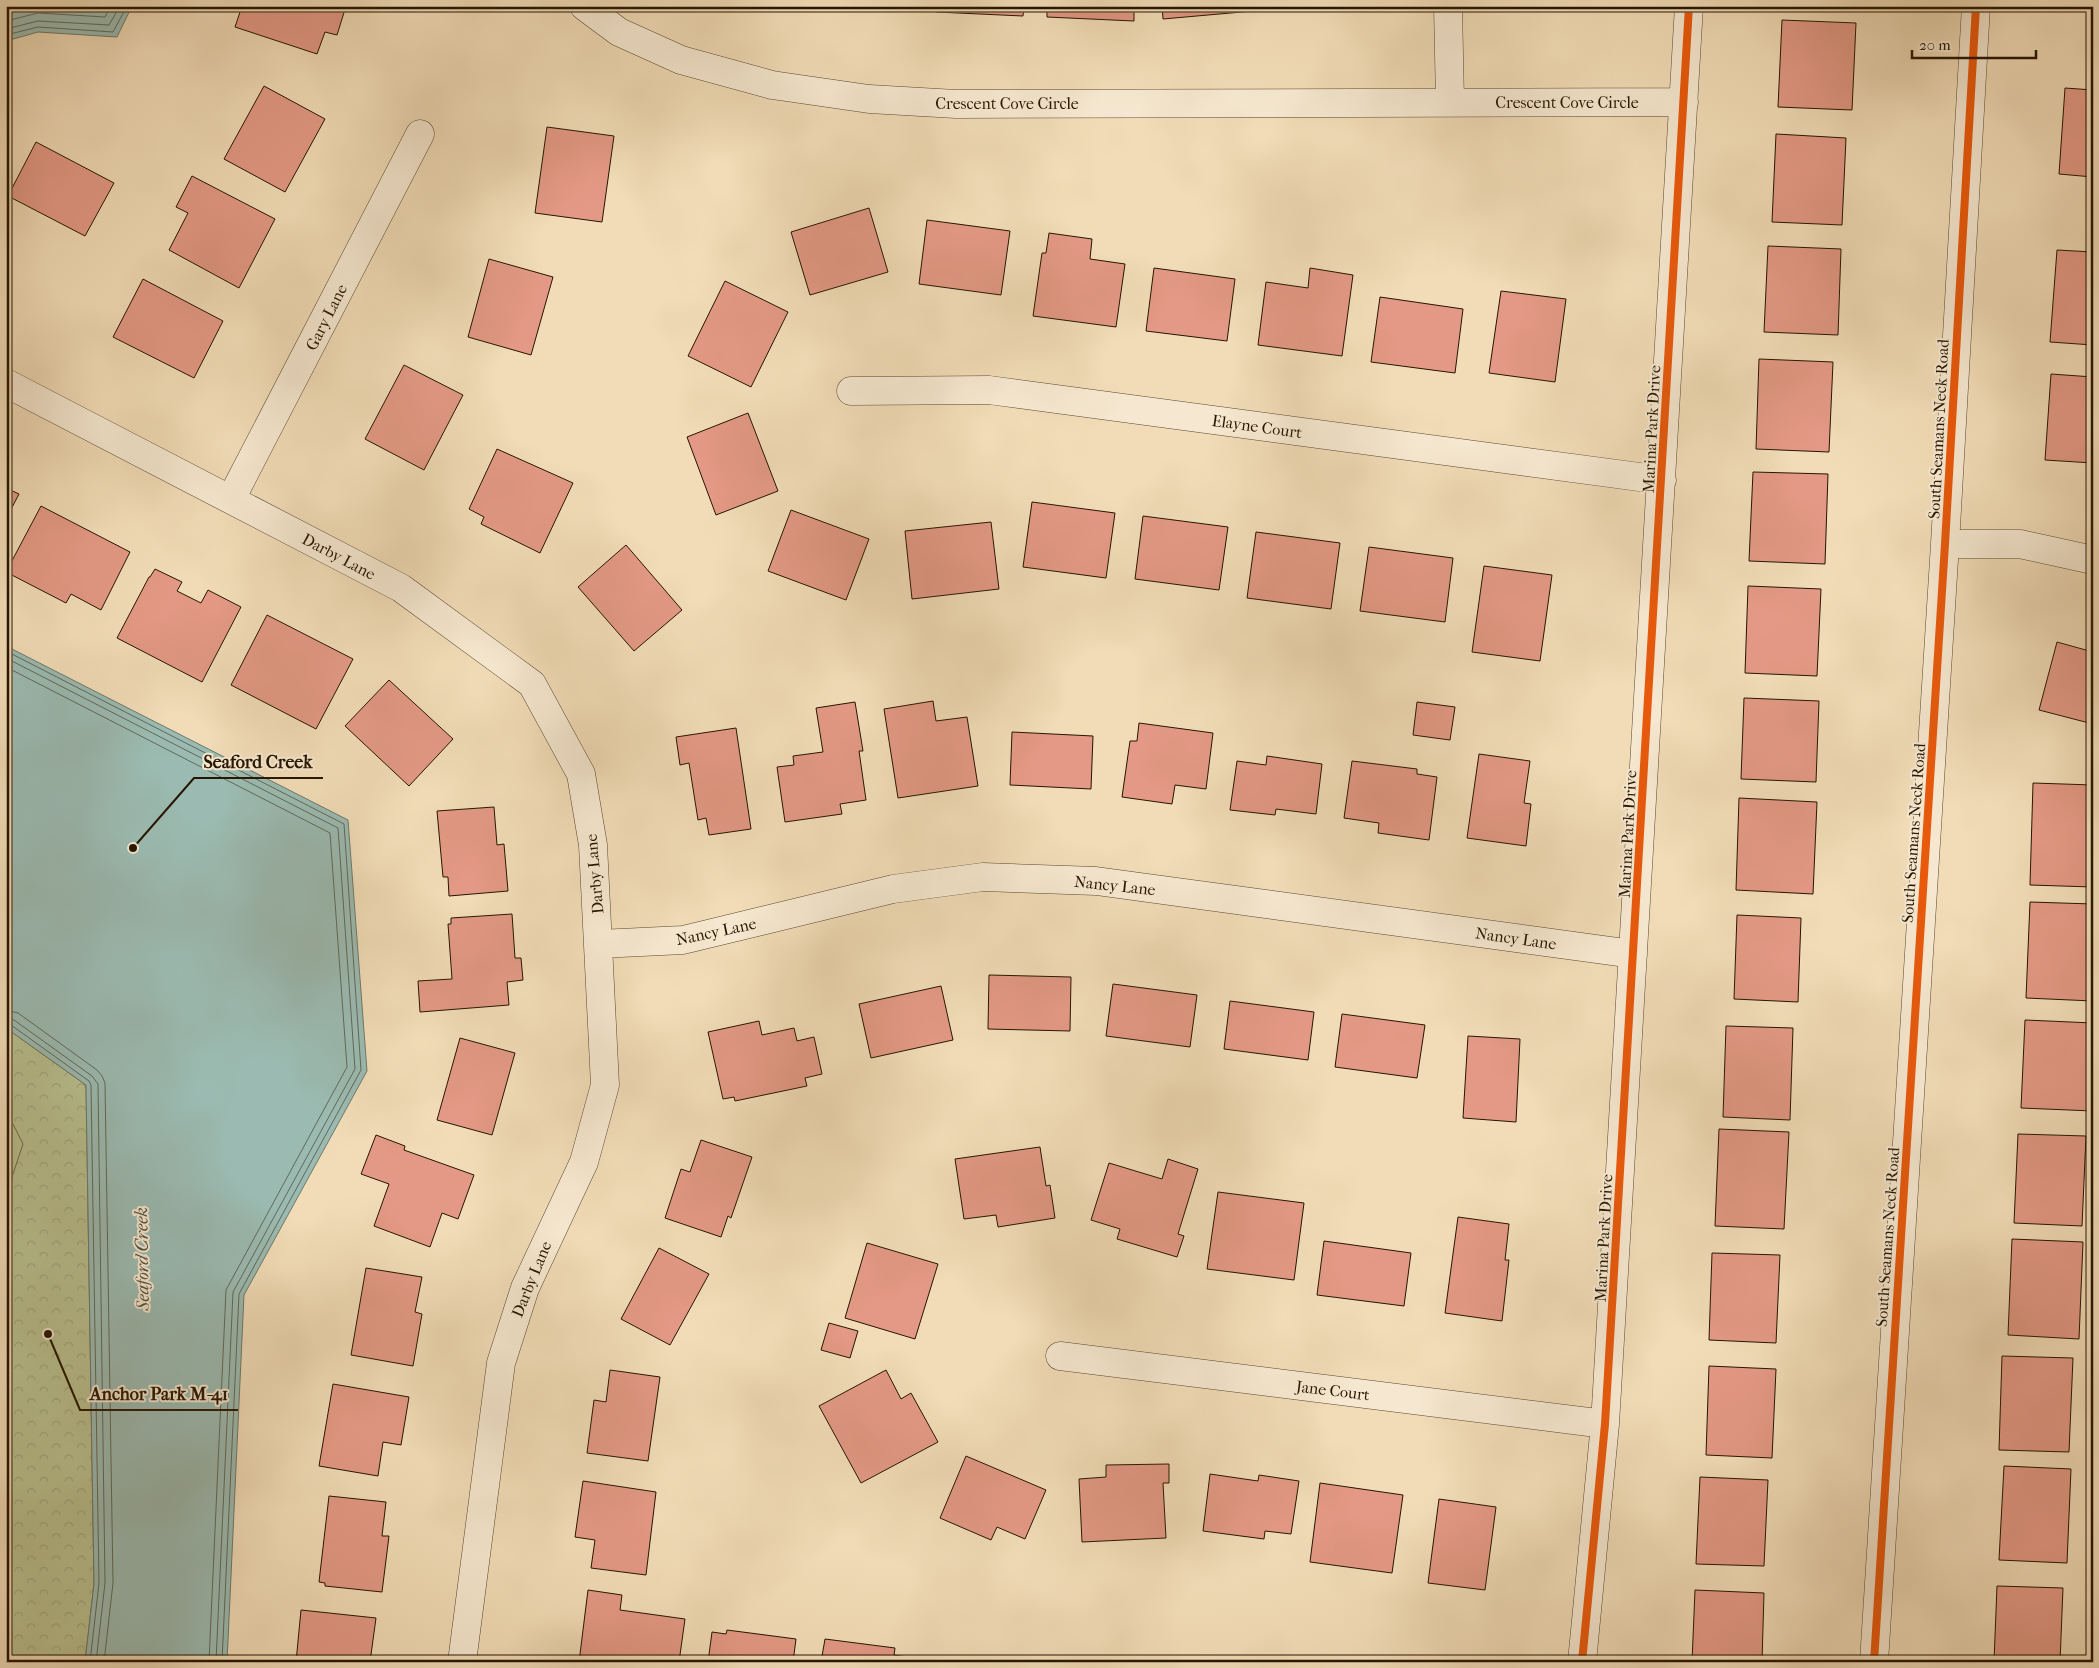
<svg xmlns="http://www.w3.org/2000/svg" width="2099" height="1668" font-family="'IM FELL French Canon',serif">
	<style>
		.forest { fill: url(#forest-crowns); stroke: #706a48 }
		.pitch { fill: #b9c08f; stroke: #706a48 }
		.water { fill: #9bbbb2; stroke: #6c796b }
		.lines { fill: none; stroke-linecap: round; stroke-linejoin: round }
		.shore { stroke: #606859; stroke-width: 1 }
		.building { fill: #e39985; stroke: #261500 }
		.minor-casing { stroke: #59472e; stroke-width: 29 }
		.minor { stroke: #f6e8d0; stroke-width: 28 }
		.cycleway-casing { stroke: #f6e8d0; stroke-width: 11 }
		.cycleway { stroke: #e8590c; stroke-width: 8 }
		.labels { text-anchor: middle; stroke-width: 4; stroke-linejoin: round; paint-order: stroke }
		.street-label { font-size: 16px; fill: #261500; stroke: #f6e8d0 }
		.water-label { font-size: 18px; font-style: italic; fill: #4f4f3e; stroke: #f6e8d0 }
		.leader { fill: none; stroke: #261500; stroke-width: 2 }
		.callout-dot { fill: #261500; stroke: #f6e8d0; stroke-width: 2 }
		.callout-label { font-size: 18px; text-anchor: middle; font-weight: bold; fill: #261500; stroke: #f6e8d0; stroke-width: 4; stroke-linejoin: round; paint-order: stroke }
	</style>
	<defs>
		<pattern id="forest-crowns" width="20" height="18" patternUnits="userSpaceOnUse" patternTransform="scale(1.25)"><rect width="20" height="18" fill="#b9c08f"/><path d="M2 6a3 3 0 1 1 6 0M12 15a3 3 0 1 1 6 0" fill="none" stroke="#9fa47a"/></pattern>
	</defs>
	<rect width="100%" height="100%" fill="#f1dcb7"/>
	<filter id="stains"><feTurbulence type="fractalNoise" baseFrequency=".004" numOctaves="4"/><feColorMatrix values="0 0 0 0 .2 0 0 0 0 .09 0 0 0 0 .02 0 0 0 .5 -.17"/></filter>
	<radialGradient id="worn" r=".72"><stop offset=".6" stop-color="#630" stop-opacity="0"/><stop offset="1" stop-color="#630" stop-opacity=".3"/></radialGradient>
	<!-- forest -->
	<path class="forest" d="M6 1028 86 1085 94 1584 85 1662H6Z"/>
	<!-- pitch -->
	<path class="pitch" d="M6 1122 13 1124 23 1144 6 1195Z"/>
	<!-- water -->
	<path class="water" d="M6 6H132L117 37 38 32 6 41Z
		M6 646 348 820 367 1071 244 1295 227 1662H85L94 1584 86 1085 6 1028Z"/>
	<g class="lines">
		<!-- shore -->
		<path class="shore" d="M6 21 38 13 105 17 111 6
			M6 29 38 21 109 25 120 6
			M6 35 38 27 113 32 127 6
			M6 651 344 824 361 1070 239 1294 222 1662
			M6 658 338 828 355 1069 233 1292 216 1662
			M6 667 330 833 347 1067 226 1290 209 1662
			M6 1010 18 1013 97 1070 102 1076 105 1083 113 1583 104 1662
			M6 1018 14 1020 92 1076 98 1084 105 1583 96 1662
			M6 1024 11 1025 89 1081 91 1085 99 1583 90 1662"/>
	</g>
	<!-- building -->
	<path class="building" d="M242 6H346L337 35 325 32 317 54 235 27Z
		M937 6H1024L1023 16 936 12Z
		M1047 6H1134V21L1047 17Z
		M1162 6H1252L1253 11 1163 19Z
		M1782 20 1856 23 1852 110 1778 107Z
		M264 86 325 119 285 192 224 159Z
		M2065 88 2093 90V177L2059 174Z
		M547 127 614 136 602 222 535 213Z
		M1776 134 1846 138 1842 225 1772 222Z
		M36 142 114 183 85 236 8 196Z
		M192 176 275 219 239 288 169 250 188 213 176 207Z
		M869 208 888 272 810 295 791 232Z
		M927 220 1010 231 1001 295 919 284Z
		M1049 233 1092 239 1090 259 1125 264 1116 327 1033 316 1042 253H1046Z
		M1768 246 1841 249 1838 335 1764 332Z
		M2057 250 2093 252V345L2050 342Z
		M489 259 553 277 531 355 468 337Z
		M1154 268 1235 279 1227 341 1146 331Z
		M1310 268 1353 275 1342 356 1258 345 1266 282 1308 288Z
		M143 279 223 321 194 378 113 337Z
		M725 281 788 312 751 387 688 356Z
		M1501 291 1566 299 1555 382 1489 373Z
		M1380 297 1463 309 1455 373 1371 362Z
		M1759 359 1833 362 1829 452 1756 449Z
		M404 365 463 395 424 470 365 439Z
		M2051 374 2093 377V463L2045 460Z
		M748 413 778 491 716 515 687 437Z
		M497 449 573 483 540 553 481 524 484 517 469 509Z
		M1753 472 1828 474 1825 564 1749 561Z
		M6 488 19 494 6 519Z
		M1032 502 1115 513 1106 578 1023 567Z
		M41 506 130 552 101 610 71 594 66 603 6 572Z
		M791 510 869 539 846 600 768 571Z
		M1143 516 1228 527 1219 590 1135 579Z
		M991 522 999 589 912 599 905 531Z
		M1256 532 1340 543 1331 609 1247 598Z
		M626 545 682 610 634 651 578 587Z
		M1369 547 1453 558 1445 622 1360 611Z
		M1484 566 1552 575 1540 661 1472 652Z
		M155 569 182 582 177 591 201 603 208 590 241 607 202 682 117 638 149 577H150Z
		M1748 586 1821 589 1817 676 1745 673Z
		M267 615 353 659 316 729 231 685Z
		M2057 642 2093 652V724L2039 710Z
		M389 680 453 739 409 786 345 726Z
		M1744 698 1819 701 1816 782 1741 779Z
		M933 701 936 721 967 717 978 786 898 798 884 709Z
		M855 702 863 751H859L866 800 840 804 842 814 785 822 777 767 794 765 793 756 823 752 816 708Z
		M1417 702 1455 707 1450 740 1413 735Z
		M1139 723 1213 733 1206 789 1175 785 1172 804 1122 797 1130 741H1137Z
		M736 728 751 829 709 835 706 818 698 820 689 763 680 765 676 737Z
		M1012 732 1093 736 1091 789 1010 785Z
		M1479 754 1530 761 1524 803 1531 804 1526 846 1467 838Z
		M1267 756 1322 764 1316 814 1276 809 1275 815 1230 810 1237 761 1266 765Z
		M1352 761 1417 769V774L1437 777 1429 840 1378 833 1379 823 1344 818Z
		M2033 783 2093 785V887L2030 885Z
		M1739 798 1817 802 1813 894 1736 890Z
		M494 807 497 845 504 844 508 891 449 896 448 877H443L437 811Z
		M2030 902 2093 904V1001L2026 998Z
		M512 914 515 958H521L523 980 507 982 509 1005 420 1012 418 981 452 979 448 924H451V918Z
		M1737 915 1801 918 1798 1002 1734 999Z
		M989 975 1071 977 1070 1031 988 1029Z
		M1113 984 1197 995 1190 1047 1106 1036Z
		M941 986 953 1040 871 1058 859 1004Z
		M1230 1001 1314 1012 1308 1060 1224 1049Z
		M1342 1014 1425 1025 1417 1078 1335 1067Z
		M2025 1020 2093 1023V1111L2021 1108Z
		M759 1021 762 1035 794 1028 797 1041 814 1037 822 1074 805 1078 807 1086 735 1101 734 1097 723 1099 708 1032Z
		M1726 1026 1793 1028 1790 1120 1723 1117Z
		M1468 1036 1520 1039 1516 1122 1463 1118Z
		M460 1038 515 1053 492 1135 437 1120Z
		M1719 1129 1789 1132 1784 1229 1715 1226Z
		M2018 1134 2086 1136 2082 1226 2014 1223Z
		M376 1135 405 1146 404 1150 474 1175 458 1219 442 1213 430 1247 374 1226 389 1184 361 1174Z
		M701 1140 752 1157 731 1218 728 1216 721 1237 665 1218 681 1169 690 1172Z
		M1040 1147 1046 1186 1050 1185 1055 1218 998 1227 996 1215 964 1219 955 1159Z
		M1168 1159 1198 1169 1178 1234 1184 1236 1177 1257 1117 1239 1120 1229 1091 1220 1109 1163 1162 1179Z
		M1218 1192 1304 1203 1294 1280 1207 1269Z
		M1458 1217 1509 1224 1505 1260H1509L1502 1321 1445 1313Z
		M2012 1239 2083 1242 2079 1339 2008 1335Z
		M1324 1241 1411 1253 1404 1306 1317 1295Z
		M867 1243 938 1264 915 1339 845 1318Z
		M659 1248 709 1274 670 1345 621 1319Z
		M1712 1253 1780 1255 1776 1343 1709 1340Z
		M366 1268 422 1277 415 1312 422 1314 413 1366 351 1355Z
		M829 1323 858 1331 850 1358 821 1350Z
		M2002 1356 2073 1358 2069 1452 1999 1450Z
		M1709 1366 1776 1369 1772 1458 1706 1455Z
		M610 1370 660 1377 648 1461 587 1453 594 1400 606 1402Z
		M886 1370 901 1399 911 1393 938 1442 861 1483 819 1406Z
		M333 1384 409 1397 401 1445 383 1442 378 1476 319 1466Z
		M966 1456 1046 1490 1025 1539 997 1527 991 1540 940 1518Z
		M1169 1464V1483H1163L1166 1538 1082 1542 1079 1479 1106 1477V1465Z
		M2004 1466 2071 1469 2067 1563 1999 1560Z
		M1210 1474 1258 1481 1259 1475 1299 1481 1291 1534 1265 1531 1264 1539 1203 1531Z
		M1700 1477 1768 1480 1764 1566 1696 1564Z
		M583 1481 656 1492 646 1575 591 1568 595 1540 575 1537Z
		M1320 1483 1403 1495 1392 1573 1310 1562Z
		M329 1496 386 1502 382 1536H389L382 1592 325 1586V1583L319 1582Z
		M1439 1499 1496 1507 1485 1590 1428 1583Z
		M1997 1586 2063 1588 2060 1662H1994Z
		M588 1590 622 1595 620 1610 685 1619 679 1662H579Z
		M1695 1590 1764 1593 1762 1662H1692Z
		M301 1610 376 1618 370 1662H296Z
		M727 1630 796 1639 793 1662H708L712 1632 726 1634Z
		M825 1639 895 1648 894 1655 913 1658V1662H821Z"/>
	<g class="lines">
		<defs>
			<path id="minor" d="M584 6 619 32 681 60 772 85 869 99 956 104 1684 102
				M1448 6 1450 102
				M6 383 401 588 532 684 581 774 593 845 605 1085 584 1162 525 1288 501 1363 462 1662
				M851 391 989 390 1662 480
				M231 499 420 134
				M1945 544H2020L2093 560
				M599 944 683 940 893 889 983 877 1096 881 1633 954
				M1060 1356 1605 1424
				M1582 1662 1605 1424 1689 6
				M1874 1662 1945 544 1976 6"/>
		</defs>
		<!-- minor casing -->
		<use href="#minor" class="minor-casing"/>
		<!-- minor -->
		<use href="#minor" class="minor"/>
		<defs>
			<path id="cycleway" d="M1582 1662 1605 1424 1689 6
				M1874 1662 1945 544 1976 6"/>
		</defs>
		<!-- cycleway casing -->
		<use href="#cycleway" class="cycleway-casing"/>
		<!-- cycleway -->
		<use href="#cycleway" class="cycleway"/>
	</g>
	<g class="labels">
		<!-- street labels -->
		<g class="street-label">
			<text x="1567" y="108">Crescent Cove Circle</text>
			<text x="1007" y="109">Crescent Cove Circle</text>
			<text transform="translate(326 317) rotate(-63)" y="6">Gary Lane</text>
			<text transform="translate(1257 426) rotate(8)" y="6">Elayne Court</text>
			<text transform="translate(1651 429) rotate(-87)" y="6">Marina Park Drive</text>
			<text transform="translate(1938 429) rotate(-87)" y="6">South Seamans Neck Road</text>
			<text transform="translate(339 556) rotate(28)" y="6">Darby Lane</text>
			<text transform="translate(1913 833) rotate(-86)" y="6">South Seamans Neck Road</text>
			<text transform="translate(1627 834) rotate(-87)" y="6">Marina Park Drive</text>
			<text transform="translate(594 874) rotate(-95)" y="6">Darby Lane</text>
			<text transform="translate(1115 885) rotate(6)" y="6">Nancy Lane</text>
			<text transform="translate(716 931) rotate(-12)" y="6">Nancy Lane</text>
			<text transform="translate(1516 938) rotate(8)" y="6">Nancy Lane</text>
			<text transform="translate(1887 1237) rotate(-86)" y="6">South Seamans Neck Road</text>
			<text transform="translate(1603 1238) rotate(-87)" y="6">Marina Park Drive</text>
			<text transform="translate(531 1279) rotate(-68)" y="6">Darby Lane</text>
			<text transform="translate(1333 1390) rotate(7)" y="6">Jane Court</text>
		</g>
		<!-- water labels -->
		<g class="water-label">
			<text transform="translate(142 1259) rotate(-91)" y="6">Seaford Creek</text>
		</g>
	</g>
	<!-- callouts -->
	<path class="leader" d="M133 848L194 778H323M48 1334L80 1410H238"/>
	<g class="callout-dot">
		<circle cx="133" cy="848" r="5"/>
		<circle cx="48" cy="1334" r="5"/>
	</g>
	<g class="callout-label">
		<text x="258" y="768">Seaford Creek</text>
		<text x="159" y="1400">Anchor Park M-41</text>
	</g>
	<!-- margin -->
	<rect width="2099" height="1668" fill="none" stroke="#f1dcb7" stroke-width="25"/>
	<rect x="8" y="8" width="2084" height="1653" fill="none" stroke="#261500" stroke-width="2.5"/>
	<rect x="12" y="12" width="2074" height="1643" fill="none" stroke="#261500"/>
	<!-- scale -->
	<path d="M1912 50v8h124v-8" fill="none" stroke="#261500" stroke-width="2.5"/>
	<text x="1919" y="50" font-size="15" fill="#261500" stroke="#f6e8d0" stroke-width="4" paint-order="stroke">20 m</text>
	<rect width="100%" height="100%" filter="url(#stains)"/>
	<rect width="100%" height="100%" fill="url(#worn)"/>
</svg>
